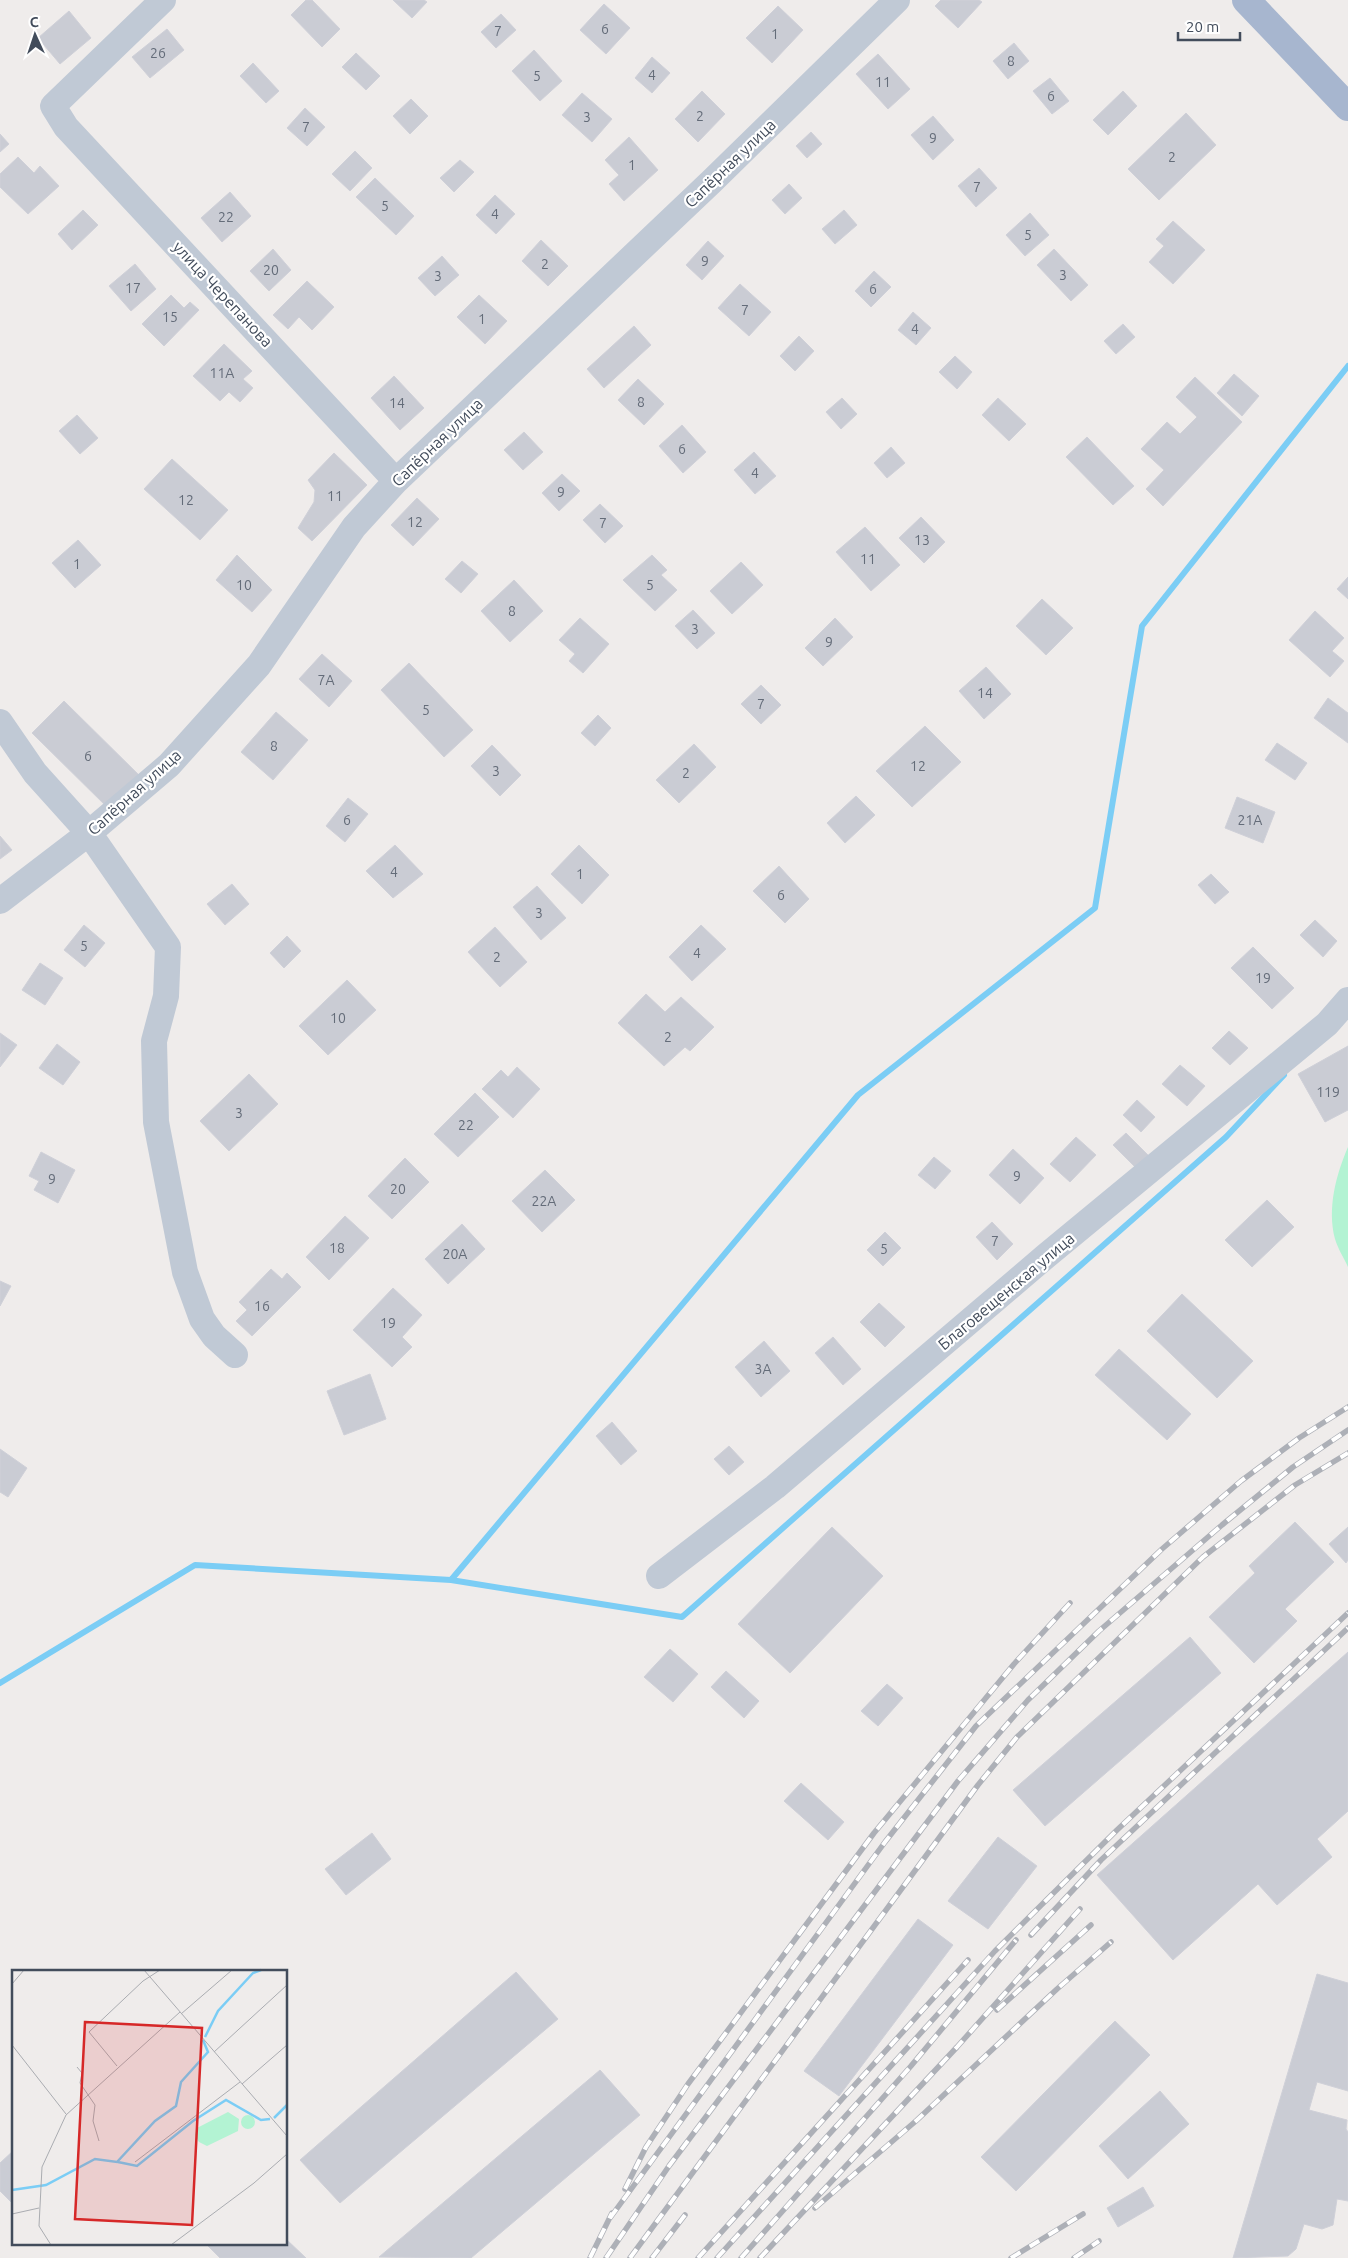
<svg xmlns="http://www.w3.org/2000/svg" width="1348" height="2258" font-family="Ubuntu,sans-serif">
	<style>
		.grass { fill: #b3f3d3 }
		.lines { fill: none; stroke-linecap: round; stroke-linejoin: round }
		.stream { stroke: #7bcdf5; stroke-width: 6 }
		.building { fill: #caccd4; stroke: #cfd0d8 }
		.minor { stroke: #c0c9d5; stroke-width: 26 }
		.major { stroke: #a7b6cf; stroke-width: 28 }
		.rail-casing { stroke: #adb0b7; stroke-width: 5.5 }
		.rail { stroke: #fff; stroke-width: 4; stroke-dasharray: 11; stroke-linecap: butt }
		.labels { text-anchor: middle; stroke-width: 4.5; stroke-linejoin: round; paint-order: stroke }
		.number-label { font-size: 14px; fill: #646c79 }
		.street-label { font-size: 16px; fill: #424c5b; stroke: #fff }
		.inset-river { fill: none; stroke: #7bcdf5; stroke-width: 2.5 }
		.inset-road { fill: none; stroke: #aaacb1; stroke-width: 1 }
		.view { fill: #d62828; fill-opacity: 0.15; stroke: #d62828; stroke-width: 2.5 }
		.inset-edge { fill: none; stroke: #424c5b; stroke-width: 2.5 }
	</style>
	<rect width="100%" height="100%" fill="#efeceb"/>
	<!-- grass -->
	<path class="grass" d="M1348 1147V1267C1344 1258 1338 1249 1335 1239 1327 1208 1336 1175 1348 1147Z"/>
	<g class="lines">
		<!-- stream -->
		<path class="stream" d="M451 1580 682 1617 1226 1137 1284 1075
			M0 1683 195 1565 451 1580 858 1095 1095 908 1142 626 1348 366"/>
	</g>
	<!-- building -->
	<path class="building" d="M306 0H312L340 29 322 47 291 15Z
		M393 0H424L427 2 412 18Z
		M941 0H979L982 2 958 28 935 6Z
		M604 4 630 28 606 54 580 30Z
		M778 6 803 30 772 63 746 38Z
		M69 11 91 38 60 64 38 38Z
		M501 14 516 30 496 48 481 32Z
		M167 29 184 50 150 78 132 57Z
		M1014 43 1029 61 1008 79 993 61Z
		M534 50 562 81 540 101 512 71Z
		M356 53 380 76 366 90 342 67Z
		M878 54 910 89 888 109 856 74Z
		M652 57 670 73 652 93 635 78Z
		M253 63 279 91 266 103 240 76Z
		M1050 78 1069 101 1052 114 1033 91Z
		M702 91 725 114 698 142 675 119Z
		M1123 91 1137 106 1108 135 1093 120Z
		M582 93 612 119 592 142 562 115Z
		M411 99 428 116 410 134 393 116Z
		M305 108 325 127 307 146 287 128Z
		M1186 113 1216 145 1159 200 1128 169Z
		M933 116 954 140 933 160 911 135Z
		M811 132 822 144 807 158 796 146Z
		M0 134 9 144 0 152Z
		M629 137 658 170 624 201 609 184 619 175 605 160Z
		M355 151 372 168 350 191 332 174Z
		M18 157 34 173 40 166 59 186 28 214 0 187V174Z
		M460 160 474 172 454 192 440 178Z
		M979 168 997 188 976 207 958 186Z
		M375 178 414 216 396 235 356 197Z
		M789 184 802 198 785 214 772 200Z
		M230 192 251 216 222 242 201 218Z
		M495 195 515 214 496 234 476 215Z
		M83 210 98 225 72 250 58 234Z
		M844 210 857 225 835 244 822 229Z
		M1030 213 1049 235 1025 256 1006 235Z
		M1173 221 1205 250 1173 284 1149 262 1164 246 1156 239Z
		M541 240 568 266 548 286 522 261Z
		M708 241 724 256 702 280 686 265Z
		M273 249 291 270 269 291 250 271Z
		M1054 249 1088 285 1071 301 1037 265Z
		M442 256 459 275 435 296 418 278Z
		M135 264 156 289 131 311 109 286Z
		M874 271 891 287 871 307 855 291Z
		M307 281 334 307 312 330 299 317 288 329 273 315Z
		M740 284 771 312 749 336 718 308Z
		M171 295 184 308 190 302 199 310 164 346 142 324Z
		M479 295 507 321 485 344 457 317Z
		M913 312 931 328 916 345 898 330Z
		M1123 324 1135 337 1116 354 1104 341Z
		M634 326 651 345 604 388 587 369Z
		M799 336 814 351 795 371 780 356Z
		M224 344 252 371 243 379 253 388 240 402 229 392 220 401 193 376Z
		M955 356 972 372 957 389 939 372Z
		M1234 374 1259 396 1242 416 1217 393Z
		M394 376 424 408 400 430 371 398Z
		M1195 377 1242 422 1163 506 1146 489 1164 470 1141 449 1167 422 1180 434 1197 417 1176 397Z
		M638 379 664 404 644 425 618 400Z
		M842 398 857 414 841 429 826 412Z
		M998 398 1026 424 1009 441 982 415Z
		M77 415 98 438 80 454 59 431Z
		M682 425 706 452 683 473 659 446Z
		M524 432 543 452 523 470 504 450Z
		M1087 437 1134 486 1113 505 1066 457Z
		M891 447 905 463 887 478 874 463Z
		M754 452 776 476 755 494 734 470Z
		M334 453 367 485 312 541 298 528 314 502 315 490 308 480Z
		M172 459 228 510 200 540 144 489Z
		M562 474 580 491 559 511 542 493Z
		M417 498 439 519 413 546 391 525Z
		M600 504 623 526 605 543 583 520Z
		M921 517 945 542 924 563 899 538Z
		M865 527 900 565 871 591 836 552Z
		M78 540 101 565 75 588 52 563Z
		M237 555 272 590 252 612 216 580Z
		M652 555 667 570 661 575 677 590 655 611 623 580Z
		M462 561 478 574 461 593 445 579Z
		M741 562 763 585 732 614 710 591Z
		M1348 577V599L1337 589Z
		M514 580 543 611 510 642 481 611Z
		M1042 599 1073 628 1046 655 1016 626Z
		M693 610 715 633 697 649 675 626Z
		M1315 611 1344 638 1332 651 1344 661 1330 677 1289 640Z
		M580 618 609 644 583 673 569 661 575 654 559 640Z
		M835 618 853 637 823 666 805 648Z
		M322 654 352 681 329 707 299 679Z
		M409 663 473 730 444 757 381 690Z
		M986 667 1011 694 984 719 959 691Z
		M761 685 781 705 761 724 741 704Z
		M1328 698 1348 713V743L1314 718Z
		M64 701 144 780 112 812 32 733Z
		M276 712 308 740 273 780 241 752Z
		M598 715 611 728 595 746 581 733Z
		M925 726 961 762 912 807 876 771Z
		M1277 743 1307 763 1295 780 1265 760Z
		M694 744 716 767 679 803 656 780Z
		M492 745 521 775 500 796 471 766Z
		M856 796 875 815 845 843 827 823Z
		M1237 797 1275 812 1263 843 1225 828Z
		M348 798 368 814 345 842 326 826Z
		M0 836 12 850 0 859Z
		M395 845 423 874 393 898 366 871Z
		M579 845 609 875 582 904 551 874Z
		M779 866 809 899 785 923 753 891Z
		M1211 874 1229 892 1215 904 1198 885Z
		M232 884 249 904 225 925 207 904Z
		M537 886 566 918 541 940 513 907Z
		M1315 920 1337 941 1323 957 1300 935Z
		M84 925 105 943 85 967 64 950Z
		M701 925 726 949 692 981 669 957Z
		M495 927 527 962 500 987 468 952Z
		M287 936 301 951 284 968 270 953Z
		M1253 947 1294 988 1272 1009 1231 968Z
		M40 963 63 978 45 1005 22 990Z
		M347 980 376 1010 328 1055 299 1026Z
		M646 994 665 1012 681 997 714 1027 690 1051 685 1047 664 1066 618 1023Z
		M1229 1031 1248 1048 1230 1065 1212 1048Z
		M0 1033 17 1045 0 1067Z
		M57 1044 80 1062 63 1085 39 1068Z
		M1348 1046V1110L1325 1122 1298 1074Z
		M1180 1065 1205 1086 1187 1106 1162 1084Z
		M517 1067 540 1089 513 1118 482 1089 501 1070 508 1077Z
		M249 1074 278 1104 229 1151 200 1121Z
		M475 1093 499 1117 458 1157 434 1134Z
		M1137 1100 1155 1117 1141 1132 1123 1115Z
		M1126 1133 1149 1156 1136 1168 1113 1145Z
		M1076 1137 1096 1155 1070 1182 1050 1164Z
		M1013 1149 1044 1178 1020 1204 989 1175Z
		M41 1152 75 1170 58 1203 34 1190 39 1181 29 1176Z
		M934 1157 951 1171 935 1189 918 1175Z
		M405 1158 429 1182 392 1219 368 1196Z
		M545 1170 575 1200 542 1232 512 1201Z
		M1267 1200 1294 1227 1252 1267 1225 1240Z
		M345 1216 369 1238 329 1280 306 1257Z
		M992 1222 1013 1244 997 1260 976 1237Z
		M462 1224 485 1249 448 1284 425 1259Z
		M885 1232 901 1248 883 1266 867 1250Z
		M271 1269 282 1279 287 1273 301 1287 252 1336 236 1321 247 1310 239 1302Z
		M0 1281 11 1286 0 1306Z
		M393 1288 422 1315 402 1337 412 1347 392 1367 353 1330Z
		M1182 1294 1253 1361 1217 1398 1147 1331Z
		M879 1303 905 1327 885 1347 860 1322Z
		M833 1337 861 1369 843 1385 815 1353Z
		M764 1341 790 1371 761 1397 735 1367Z
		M1119 1349 1191 1414 1167 1440 1095 1375Z
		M370 1374 386 1419 344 1435 327 1391Z
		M612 1422 637 1451 621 1465 596 1436Z
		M729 1446 744 1462 729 1475 714 1459Z
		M0 1449 27 1468 8 1497 0 1492Z
		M1295 1522 1334 1562 1285 1609 1297 1621 1254 1663 1209 1617 1255 1573 1249 1566Z
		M832 1527 883 1576 790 1673 738 1624Z
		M1348 1527V1560L1346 1563 1329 1544Z
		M1190 1637 1221 1673 1045 1826 1013 1790Z
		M670 1649 698 1674 673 1702 644 1677Z
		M1348 1652V1811L1317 1839 1332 1857 1277 1905 1258 1884 1173 1960 1097 1875Z
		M726 1671 759 1701 744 1718 711 1687Z
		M887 1684 903 1698 878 1726 861 1711Z
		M801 1783 844 1822 828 1840 784 1801Z
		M372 1833 391 1859 346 1895 325 1869Z
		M998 1837 1037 1866 988 1929 948 1901Z
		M918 1919 953 1945 839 2096 804 2071Z
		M516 1972 558 2019 340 2203 300 2160Z
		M1317 1974 1348 1983V2091L1317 2082 1309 2110 1347 2120 1346 2129 1348 2132V2201L1337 2199 1333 2225 1322 2229 1304 2224 1296 2249 1288 2256 1233 2258Z
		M1115 2021 1150 2055 1016 2191 981 2157Z
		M600 2070 640 2115 471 2258 379 2257Z
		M1160 2091 1189 2124 1128 2179 1099 2146Z
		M14 2150V2205L0 2191V2163Z
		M1143 2187 1154 2206 1118 2227 1107 2208Z
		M286 2239 306 2258H220L206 2244H286Z"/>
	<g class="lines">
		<!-- minor -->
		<path class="minor" d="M163 0 53 106 66 127 396 481
			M0 722 35 773 89 833 168 947 166 996 154 1041 156 1122 185 1272 202 1319 214 1336 235 1355
			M0 901 89 833 169 765 259 665 354 527 396 481 711 182 897 0
			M659 1576 775 1487 1046 1256 1327 1024 1348 1000"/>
		<!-- major -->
		<path class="major" d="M1246 0 1348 107"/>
		<defs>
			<path id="rail" d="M1031 1935 1101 1860 1348 1628
				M997 2010 1091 1925
				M625 2189 646 2147 688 2084 874 1833 1014 1664 1070 1603
				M815 2208 917 2120 1057 1989 1111 1942
				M610 2218 885 1842 976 1726 1162 1549 1241 1481 1299 1438 1348 1407
				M590 2258 612 2213
				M606 2258 669 2166 958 1781 1028 1700 1099 1631 1222 1525 1293 1467 1348 1430
				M630 2258 978 1785 1017 1737 1203 1557 1295 1485 1348 1453
				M652 2258 685 2215
				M698 2258 968 1960
				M717 2258 995 1951 1117 1830 1348 1613
				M741 2258 911 2066 1016 1940
				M760 2258 957 2047 1080 1909
				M1011 2258 1083 2214
				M1074 2258 1099 2241"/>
		</defs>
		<!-- rail casing -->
		<use href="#rail" class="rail-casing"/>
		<!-- rail -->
		<use href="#rail" class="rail"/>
	</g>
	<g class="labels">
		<!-- number labels -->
		<g class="number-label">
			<text x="605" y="34">6</text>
			<text x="498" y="36">7</text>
			<text x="775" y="39">1</text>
			<text x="158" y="58">26</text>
			<text x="1011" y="66">8</text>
			<text x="652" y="80">4</text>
			<text x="537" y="81">5</text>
			<text x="883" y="87">11</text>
			<text x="1051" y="101">6</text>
			<text x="700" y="121">2</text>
			<text x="587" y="122">3</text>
			<text x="306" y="132">7</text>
			<text x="933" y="143">9</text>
			<text x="1172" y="162">2</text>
			<text x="632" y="170">1</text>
			<text x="977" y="192">7</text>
			<text x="385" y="211">5</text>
			<text x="495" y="219">4</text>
			<text x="226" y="222">22</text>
			<text x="1028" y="240">5</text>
			<text x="705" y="266">9</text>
			<text x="545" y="269">2</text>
			<text x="271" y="275">20</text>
			<text x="1063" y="280">3</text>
			<text x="438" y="281">3</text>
			<text x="133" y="293">17</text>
			<text x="873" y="294">6</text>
			<text x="745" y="315">7</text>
			<text x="170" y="322">15</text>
			<text x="482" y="324">1</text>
			<text x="915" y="334">4</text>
			<text x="222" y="378">11А</text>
			<text x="641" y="407">8</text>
			<text x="397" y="408">14</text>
			<text x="682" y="454">6</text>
			<text x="755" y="478">4</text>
			<text x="561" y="497">9</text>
			<text x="335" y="501">11</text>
			<text x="186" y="505">12</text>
			<text x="415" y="527">12</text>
			<text x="603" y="528">7</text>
			<text x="922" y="545">13</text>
			<text x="868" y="564">11</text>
			<text x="77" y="569">1</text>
			<text x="244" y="590">10</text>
			<text x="650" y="590">5</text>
			<text x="512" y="616">8</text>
			<text x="695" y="634">3</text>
			<text x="829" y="647">9</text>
			<text x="326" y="685">7А</text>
			<text x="985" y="698">14</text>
			<text x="761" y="709">7</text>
			<text x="426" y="715">5</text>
			<text x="274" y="751">8</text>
			<text x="88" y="761">6</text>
			<text x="918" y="771">12</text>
			<text x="496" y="776">3</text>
			<text x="686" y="778">2</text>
			<text x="347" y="825">6</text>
			<text x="1250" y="825">21А</text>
			<text x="394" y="877">4</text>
			<text x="580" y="879">1</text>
			<text x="781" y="900">6</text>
			<text x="539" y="918">3</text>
			<text x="84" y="951">5</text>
			<text x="697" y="958">4</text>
			<text x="497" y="962">2</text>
			<text x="1263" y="983">19</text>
			<text x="338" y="1023">10</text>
			<text x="668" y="1042">2</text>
			<text x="1328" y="1097">119</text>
			<text x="239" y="1118">3</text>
			<text x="466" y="1130">22</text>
			<text x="1017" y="1181">9</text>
			<text x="52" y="1184">9</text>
			<text x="398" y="1194">20</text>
			<text x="544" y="1206">22А</text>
			<text x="995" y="1246">7</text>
			<text x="337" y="1253">18</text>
			<text x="884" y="1254">5</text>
			<text x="455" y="1259">20А</text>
			<text x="262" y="1311">16</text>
			<text x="388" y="1328">19</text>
			<text x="763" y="1374">3А</text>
		</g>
		<!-- street labels -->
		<g class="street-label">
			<text transform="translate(730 163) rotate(-44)" y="6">Сапёрная улица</text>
			<text transform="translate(223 294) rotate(47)" y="6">улица Черепанова</text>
			<text transform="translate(437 442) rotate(-44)" y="6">Сапёрная улица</text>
			<text transform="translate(134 792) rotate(-42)" y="6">Сапёрная улица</text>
			<text transform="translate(1006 1291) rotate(-40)" y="6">Благовещенская улица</text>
		</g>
	</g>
	<!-- overview -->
	<g transform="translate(12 1970)">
		<rect width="275" height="275" fill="#efeceb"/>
		<path d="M216 142 227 149 226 161 195 176 187 172 183 165 185 158ZM229 152a7 7 0 1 1 14 0a7 7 0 1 1-14 0Z" fill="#b3f3d3"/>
		<path class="inset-river" d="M193 67 206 41 241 3 249 0M262 148 275 135M106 192 125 196 181 151 214 130 249 150 258 149M0 220 34 215 83 189 105 192 143 151 164 136 169 112 196 82 191 70"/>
		<path class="inset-road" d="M132 0 275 166M0 14 12 0M169 44 220 0M0 75 54 144M202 82 275 15M105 96 77 62 131 11 148 0M65 97 70 103 68 113 83 135 81 151 87 171M230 114 275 75M123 192 228 112M0 244 27 238M39 275 27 256 30 197 54 145 168 42M159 275 242 213 275 184"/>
		<path class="view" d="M73 52 190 58 180 255 63 249Z"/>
		<rect width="275" height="275" class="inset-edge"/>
	</g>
	<!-- north arrow -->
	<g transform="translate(35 35) rotate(357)" stroke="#ffffff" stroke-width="4" paint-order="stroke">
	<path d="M0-4L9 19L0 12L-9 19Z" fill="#424c5b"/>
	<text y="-8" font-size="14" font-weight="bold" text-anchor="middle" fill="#424c5b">С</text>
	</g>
	<!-- scale -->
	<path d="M1178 32v8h62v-8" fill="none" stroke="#424c5b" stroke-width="2.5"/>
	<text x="1186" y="32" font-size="15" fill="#424c5b" stroke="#ffffff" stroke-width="4" paint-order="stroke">20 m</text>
</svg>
